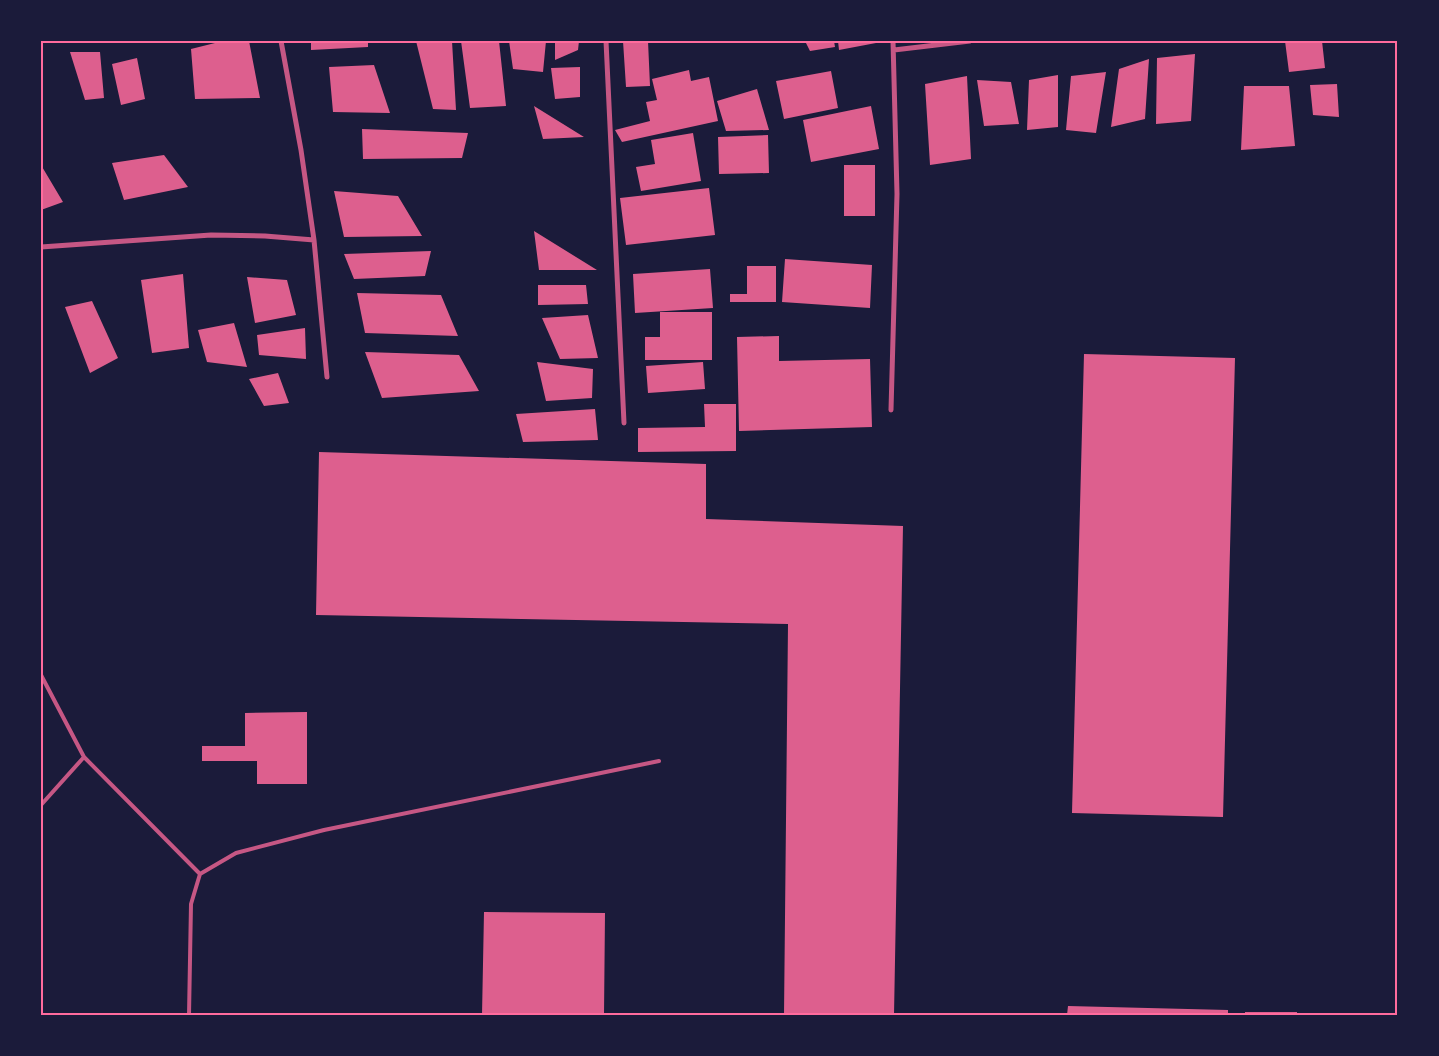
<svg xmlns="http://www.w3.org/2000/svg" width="1439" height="1056" font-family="'IBM Plex Sans',sans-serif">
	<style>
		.building { fill: #dd5f8e }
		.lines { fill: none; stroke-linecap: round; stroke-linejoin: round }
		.service { stroke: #c65784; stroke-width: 4 }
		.minor { stroke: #c65784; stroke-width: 5 }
		.neatline { fill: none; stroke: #ff6b9d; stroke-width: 2 }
	</style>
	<rect width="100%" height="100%" fill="#1b1b3a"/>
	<!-- building -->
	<path class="building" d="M223 41H249L260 98 195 99 191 49Z
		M311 41H368V47L311 50Z
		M416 41H452L456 110 433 109Z
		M461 41H499L506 106 470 108Z
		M509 41H546L543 72 513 69Z
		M555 41H579L578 50 555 60Z
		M623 41H648L650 86 626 87Z
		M805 41H834L835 47 810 51Z
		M838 41H875L876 43 839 50Z
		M1285 41H1322L1325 68 1289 72Z
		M70 52H100L104 98 85 100Z
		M1195 54 1191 121 1156 124 1157 58Z
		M137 58 145 99 121 105 112 64Z
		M1149 59 1145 119 1111 127 1119 69Z
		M374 65 390 113 333 112 329 67Z
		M580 67V97L555 99 551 68Z
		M689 70 691 81 709 77 718 121 622 142 615 130 650 121 646 102 657 100 652 79Z
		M831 71 838 108 784 119 776 81Z
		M1106 72 1096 133 1066 130 1071 76Z
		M1058 75V127L1027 130 1029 80Z
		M967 76 971 159 930 165 925 84Z
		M977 80 1011 82 1019 124 984 126Z
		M1337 84 1339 117 1313 115 1310 85Z
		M1244 86H1289L1295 146 1241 150Z
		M757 89 769 130 726 131 717 101Z
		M534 106 584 137 543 139Z
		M871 106 879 149 811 162 803 120Z
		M362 129 468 133 462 158 363 159Z
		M693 133 701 181 641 191 636 167 655 164 651 140Z
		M768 135 769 173 719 174 718 137Z
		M164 155 188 187 124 200 112 163Z
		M41 165 63 202 41 210Z
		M844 165H875V216H844Z
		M709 188 715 235 626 245 620 198Z
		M334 191 398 196 422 236 344 237Z
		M534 231 597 270H539Z
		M431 251 425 276 354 279 344 254Z
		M785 259 872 265 870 308 782 302Z
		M747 266H776V302H730V294H747Z
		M710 269 713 308 635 313 633 274Z
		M183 274 189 348 152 353 141 280Z
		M247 277 287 280 296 315 255 323Z
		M538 285H586L588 304 538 305Z
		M357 293 441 295 458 336 365 333Z
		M92 301 118 358 90 373 65 307Z
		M660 312H712V360H645V337H660Z
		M588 315 598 358 560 359 542 318Z
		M234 323 247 367 207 362 198 330Z
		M305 328 306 359 259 355 257 335Z
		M779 336V361L870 359 872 427 739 431 737 337Z
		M365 352 459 355 479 391 382 398Z
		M1084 354 1235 358 1223 817 1072 813Z
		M537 362 593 369 592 398 546 401Z
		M703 362 705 389 648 393 646 366Z
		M278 373 289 403 264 406 249 379Z
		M704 404H736V451L638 452V428L705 427Z
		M595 409 598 440 523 442 516 414Z
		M319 452 706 464V519L903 526 894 1015H784L788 624 316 615Z
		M307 712V784H257V761H202V746H245V713Z
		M484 912 605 913 604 1015H482Z
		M1068 1006 1228 1010V1015H1067Z
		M1245 1012H1297V1015H1245Z"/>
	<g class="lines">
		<!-- service -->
		<path class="service" d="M41 675 84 757 200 874
			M41 805 84 757
			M189 1015 191 904 200 874 236 853 324 830 659 761"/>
		<!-- minor -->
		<path class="minor" d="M281 41 301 150 314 240 327 377
			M606 41 624 423
			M894 50 970 41
			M41 247 211 235 265 236 314 240
			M891 410 897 194 893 41"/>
	</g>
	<!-- border -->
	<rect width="1439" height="1056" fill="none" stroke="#1b1b3a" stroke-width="85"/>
	<rect x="42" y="42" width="1354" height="972" class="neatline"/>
</svg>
